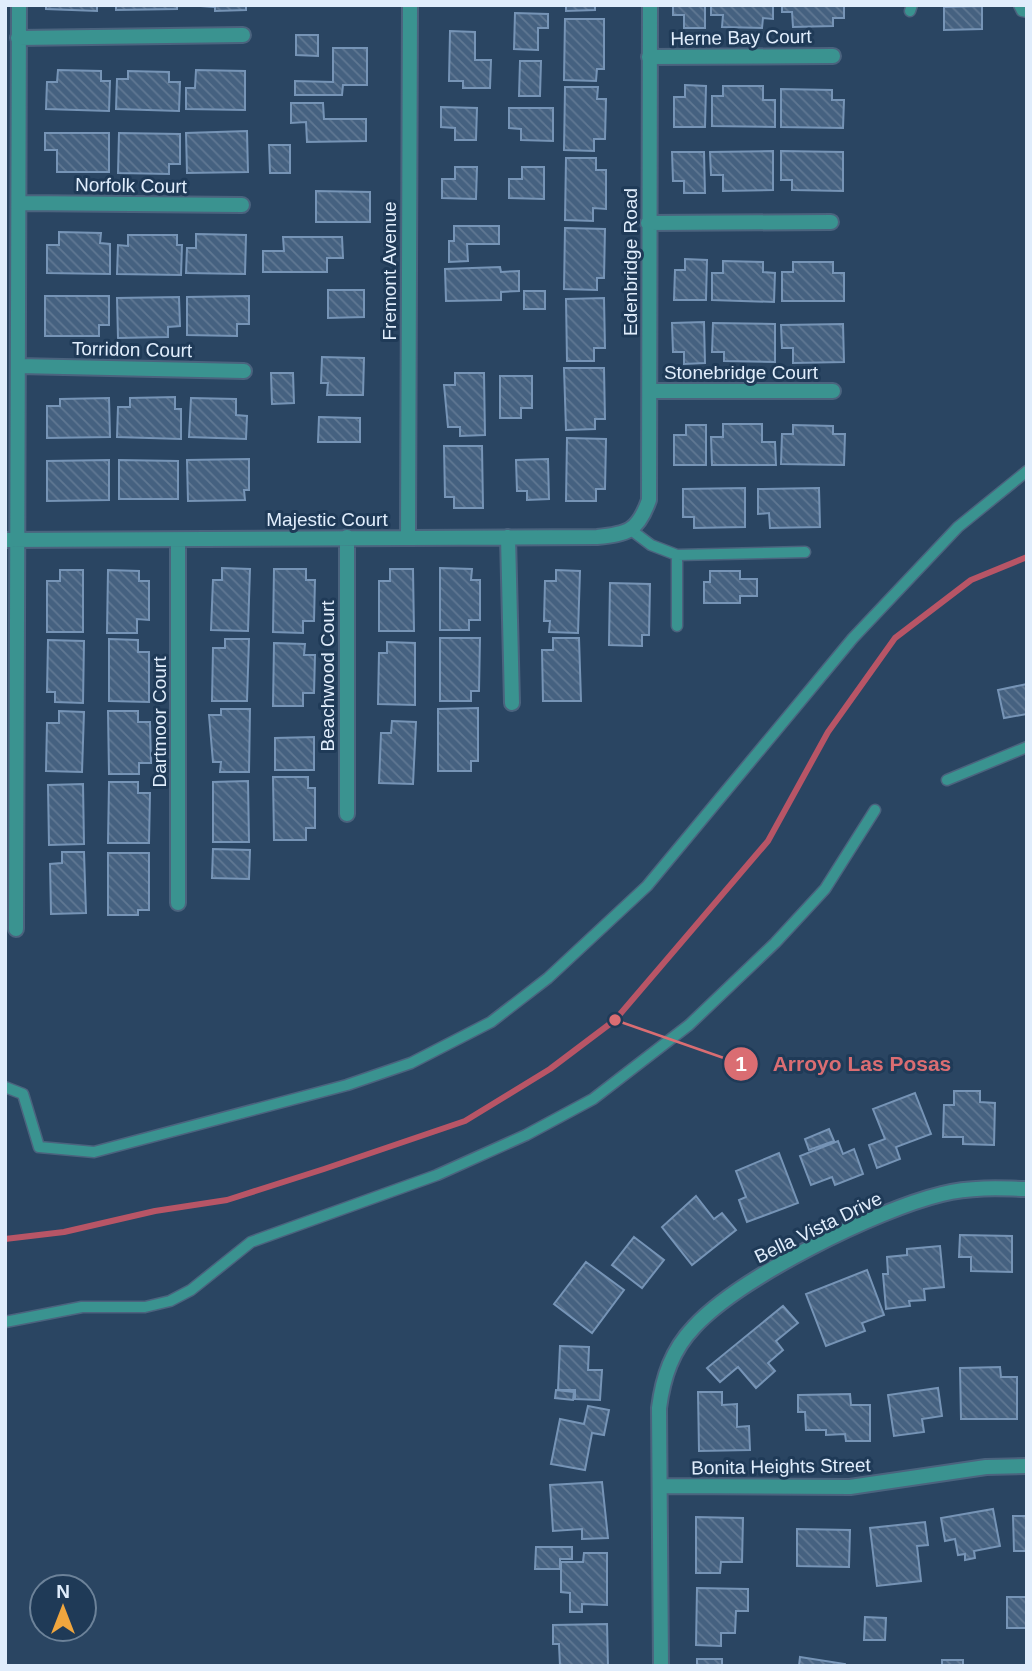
<svg xmlns="http://www.w3.org/2000/svg" width="1032" height="1671" font-family="Helvetica,sans-serif">
	<style>
		.lines { fill: none; stroke-linecap: round; stroke-linejoin: round }
		.stream { stroke: #b85566; stroke-width: 6 }
		.building { fill: url(#building-back-hatch); stroke: #7694b6; stroke-width: 2 }
		.service-casing { stroke: #4b637e; stroke-width: 13 }
		.minor-casing { stroke: #4b637e; stroke-width: 18 }
		.service { stroke: #3a9390; stroke-width: 10 }
		.minor { stroke: #3a9390; stroke-width: 14 }
		.labels { text-anchor: middle; stroke-width: 6; stroke-linejoin: round; paint-order: stroke }
		.street-label { font-size: 19px; fill: #e0edfc; stroke: #1f3a57 }
		.leader { fill: none; stroke: #da6d72; stroke-width: 2.5 }
		.callout-dot { fill: #da6d72; stroke: #1f3a57; stroke-width: 2.5 }
		.mark-label { font-size: 21px; text-anchor: middle; font-weight: bold; fill: #fff }
		.callout-label { font-size: 21px; text-anchor: middle; font-weight: bold; fill: #da6d72; stroke: #1f3a57; stroke-width: 6; stroke-linejoin: round; paint-order: stroke }
	</style>
	<defs>
		<pattern id="building-back-hatch" width="6" height="6" patternUnits="userSpaceOnUse" patternTransform="scale(1.75)"><rect width="6" height="6" fill="#456180"/><path d="M-1 5l2 2M0 0l6 6M5-1l2 2" fill="none" stroke="#607893"/></pattern>
	</defs>
	<rect width="100%" height="100%" fill="#2a4562"/>
	<g class="lines">
		<!-- stream -->
		<path class="stream" d="M5 1239 64 1232 155 1211 227 1200 324 1169 465 1121 550 1069 615 1020 768 841 828 732 895 638 971 580 1027 557"/>
	</g>
	<!-- building -->
	<path class="building" d="M46 5H97V11L46 9Z
		M116 5H177V9L116 10Z
		M186 5H246V10L215 11V7Z
		M566 5H595V10L566 11Z
		M673 5H705V28H684V15H673Z
		M711 5H773V19L763 18 762 28 722 27 723 15H711Z
		M782 5H844V18H833V26L793 27 792 12H782Z
		M982 6V29L944 30V7Z
		M515 13 548 14V28H538V50L514 49Z
		M565 19H604V69H597L596 81 564 80Z
		M450 31 475 32V60H491L490 88H463V81H449Z
		M296 35H318V56L296 55Z
		M333 48H367V85H343L342 95H295V81L333 82Z
		M520 61H541L540 96H519Z
		M58 70 101 71V81H110L109 111 46 109 47 82H57Z
		M196 70 245 71V110L186 109V88H195Z
		M128 71 169 72V82H180L179 111 116 109 117 79H128Z
		M685 85 706 86 705 127H674V97H685Z
		M723 86H763V100H775V127L712 126V96H723Z
		M565 87H598L597 99H606L605 139H594V151L564 150Z
		M781 89 832 90V100H844L843 128 781 127Z
		M291 103H323L324 119H366V141L307 142 306 122 291 123Z
		M441 107 477 108 476 140H455V128L441 127Z
		M509 108H553V141L521 140V129L509 128Z
		M247 131 248 172 187 173 186 133Z
		M45 133H109V172H57V150H45Z
		M119 133 180 134V164H169V174L118 173Z
		M269 145H290V173H270Z
		M773 151V190L723 191V175H711L710 152Z
		M781 151 843 152V191L792 190V180H781Z
		M672 152H704L705 193H684V181H673Z
		M566 158H596V170H606V209L593 208V221L565 220Z
		M455 167H477L476 199 442 198V179H455Z
		M522 167H544V199L509 198V179H522Z
		M316 191 370 192V222H316Z
		M454 226H499V244H467L468 261 449 262V241H454Z
		M565 228 605 229 604 278H597V290L564 289Z
		M59 232 101 233 100 243 110 244V274L47 273V245H59Z
		M196 234 246 235 245 274 186 273 187 248H196Z
		M128 235H177V245H182L181 275 117 274 118 245 128 246Z
		M283 237H342L343 258H327V272H263V251H284Z
		M685 259 707 260 706 300H674L675 270H685Z
		M723 261 763 262V272L775 273 774 302 712 300V273H723Z
		M793 262H833V273H844V301H782V272H793Z
		M500 267 501 272 519 271V291L501 292V300L446 301 445 269Z
		M328 290H364V317L328 318Z
		M524 291H545V309H524Z
		M45 296H109V325H99V336H45Z
		M249 296V324H237V336L187 335V297Z
		M179 297 180 326 168 327V337L118 338 117 298Z
		M604 298 605 348H594V361H567L566 299Z
		M704 322 705 363 684 364V352H673L672 323Z
		M713 323 775 324V362L724 361V352H712Z
		M843 324 844 362 793 363V348H782L781 325Z
		M322 357 364 358 363 395H327L328 383H321Z
		M564 368H604L605 419H595V429L566 430Z
		M271 373H293L294 403 272 404Z
		M455 373H484L485 435 460 436V427H448L444 385H455Z
		M500 376H532V408H521V418H500Z
		M175 397V409H181V439L117 437 118 407H130V398Z
		M109 398 110 437 47 438V406H60V399Z
		M191 398 236 399V415L247 416 246 439 189 437Z
		M319 417 360 418V442H318Z
		M723 424H762V442H775L776 465H712L711 437H723Z
		M686 425H706V465H674V435H686Z
		M793 425 833 426V434H845L844 465 781 464 782 434H793Z
		M567 438 606 439 605 489H596V501H566Z
		M444 446H482L483 508H454V497H445Z
		M249 459V490H244L245 500 188 501 187 460Z
		M548 459 549 499 527 500V491H517L516 460Z
		M109 460V500L47 501V461Z
		M119 460 178 461V499H119Z
		M745 488V527L694 528V517H683V489Z
		M819 488 820 527 770 528 769 513 758 514V489Z
		M222 568 250 569 248 631 211 630 213 580H222Z
		M440 568 472 569 471 580H480V620H469V630H440Z
		M274 569H306V580H315L314 621H303V633L273 632Z
		M390 569H413L414 631H379V581H390Z
		M60 570H83V632H47V581H60Z
		M108 570 139 571V581H149V620L137 619V633H107Z
		M556 570 580 571 578 633 549 632 550 621H544L545 581H556Z
		M710 571H740V579H757V596H740V603H704V582H710Z
		M610 583 650 584 649 635H642V646L609 645Z
		M440 638H480L479 691H471V701H440Z
		M553 638H579L581 701H543L542 650H553Z
		M109 639 138 640V652H149V702L109 701Z
		M225 639H249L247 701H212L213 648H225Z
		M48 640 84 641 83 703 55 702V692H47Z
		M387 642 415 643V705L378 704 379 653H387Z
		M274 643 305 644 304 655H315L314 693H303V706H273Z
		M1027 684V714L1004 718 998 690Z
		M478 708V761H471V771H438V709Z
		M221 709H250L249 772H220L221 762H213L209 715H221Z
		M59 711 84 712 82 772 46 771 47 723H59Z
		M108 711H138V722H150L151 763H139V774H109Z
		M392 721 416 722 413 784 379 783 381 733H391Z
		M314 737V770H275V738Z
		M273 777H308V788H315V828H306V840H274Z
		M248 781 249 842H213V782Z
		M109 782H138V793H150L149 843H108Z
		M83 784 84 844 49 845 48 785Z
		M213 849 250 850 249 879 212 878Z
		M62 852H84L86 913 51 914 50 864 62 863Z
		M108 853H149V910H138V915H108Z
		M954 1091H980V1102L995 1103 994 1145 963 1144V1137H943L944 1105H954Z
		M915 1093 931 1134 896 1147 900 1159 877 1168 869 1145 885 1139 873 1109Z
		M829 1129 834 1141 809 1150 805 1139Z
		M838 1141 843 1154 854 1149 863 1174 835 1185 832 1177 811 1185 800 1156Z
		M779 1153 798 1203 747 1222 739 1200 746 1197 736 1171Z
		M696 1196 714 1219 722 1213 736 1230 692 1265 662 1227Z
		M960 1235 1012 1236V1272L971 1271V1257H959Z
		M634 1237 664 1260 642 1288 612 1265Z
		M940 1246 944 1287 924 1289 925 1300 909 1301 910 1306 886 1309 883 1274H888L887 1257 907 1255V1249Z
		M586 1262 624 1290 592 1333 554 1304Z
		M867 1270 884 1315 862 1323 865 1331 826 1346 806 1294Z
		M783 1306 798 1323 776 1341 783 1350 768 1363 775 1371 756 1388 738 1367 720 1382 707 1368Z
		M560 1346 589 1347 588 1370H602L600 1400 575 1399V1390H558Z
		M1000 1367 1001 1377H1017V1419H961L960 1368Z
		M938 1388 942 1416 922 1419 924 1432 894 1436 888 1395Z
		M556 1390 574 1392 573 1400 555 1398Z
		M698 1392H722V1405L737 1404V1427L749 1426 750 1450 699 1451Z
		M850 1394 851 1405H870V1441H846L845 1434 826 1435V1430H806L805 1412H798V1395Z
		M588 1406 609 1410 604 1435 592 1433 585 1470 551 1464 560 1419 584 1424Z
		M602 1482 608 1538 582 1539V1529L553 1531 550 1485Z
		M993 1509 1000 1546 974 1551 975 1558 965 1560V1554L958 1555 955 1539 945 1541 941 1518Z
		M1013 1516H1027V1551H1014Z
		M696 1517 743 1518 742 1562H721L720 1573H696Z
		M925 1522 928 1545 917 1546 921 1581 877 1586 870 1528Z
		M797 1529 850 1530 849 1567 797 1566Z
		M536 1547H572V1559H560V1569H535Z
		M584 1553H607V1605L582 1604V1612H570V1593L561 1592V1562H583Z
		M697 1588 748 1589V1611H736L735 1633H721V1646L696 1645Z
		M1007 1597H1027V1628H1007Z
		M865 1617 886 1618 885 1640H864Z
		M607 1624 608 1666H560L559 1644H553V1625Z
		M800 1657 845 1664V1666H799Z
		M697 1659H722V1666H697Z
		M942 1660H963V1666H942Z"/>
	<g class="lines">
		<defs>
			<path id="service" d="M1019 5 1022 11 1027 12
				M910 11 912 5
				M631 530 651 545 677 555 805 552
				M677 555V626
				M947 780 1027 747
				M5 1087 23 1094 39 1147 94 1152 347 1085 411 1063 491 1022 548 978 647 886 853 638 958 527 1027 471
				M5 1322 82 1307H145L170 1301 191 1290 251 1242 437 1175 526 1135 593 1099 689 1025 775 943 825 889 875 810"/>
			<path id="minor" d="M18 38 243 35
				M649 57 833 56
				M20 203 242 205
				M648 223 831 222
				M19 366 244 371
				M650 391H833
				M347 537V814
				M508 537 512 703
				M408 538 410 5
				M5 540 597 537C628 534 638 531 649 500L650 5
				M178 903V540
				M16 929 19 5
				M660 1486 850 1487 986 1467 1027 1466
				M661 1666 659 1408C663 1377 672 1350 694 1327 740 1277 876 1210 942 1194 970 1187 998 1188 1027 1189"/>
		</defs>
		<!-- service casing -->
		<use href="#service" class="service-casing"/>
		<!-- minor casing -->
		<use href="#minor" class="minor-casing"/>
		<!-- service -->
		<use href="#service" class="service"/>
		<!-- minor -->
		<use href="#minor" class="minor"/>
	</g>
	<g class="labels">
		<!-- street labels -->
		<g class="street-label">
			<text transform="translate(741 37) rotate(-1)" y="7">Herne Bay Court</text>
			<text transform="translate(131 185) rotate(1)" y="7">Norfolk Court</text>
			<text transform="translate(630 262) rotate(-90)" y="7">Edenbridge Road</text>
			<text transform="translate(389 271) rotate(-90)" y="7">Fremont Avenue</text>
			<text transform="translate(132 349) rotate(1)" y="7">Torridon Court</text>
			<text x="741" y="379">Stonebridge Court</text>
			<text x="327" y="526">Majestic Court</text>
			<text transform="translate(327 676) rotate(-90)" y="7">Beachwood Court</text>
			<text transform="translate(159 722) rotate(-90)" y="7">Dartmoor Court</text>
			<text transform="translate(818 1227) rotate(-26)" y="7">Bella Vista Drive</text>
			<text transform="translate(781 1466) rotate(-1)" y="7">Bonita Heights Street</text>
		</g>
	</g>
	<!-- callouts -->
	<path class="leader" d="M615 1020L741 1064"/>
	<g class="callout-dot">
		<circle cx="615" cy="1020" r="7"/>
		<circle cx="741" cy="1064" r="18"/>
	</g>
	<g class="mark-label">
		<text x="741" y="1071">1</text>
	</g>
	<g class="callout-label">
		<text x="862" y="1071">Arroyo Las Posas</text>
	</g>
	<!-- border -->
	<rect width="1032" height="1671" fill="none" stroke="#e0edfc" stroke-width="14"/>
	<!-- north arrow -->
	<g transform="translate(63 1608)"><circle r="33" fill="#1f3a57" stroke="#6c8299" stroke-width="2"/>
	<path d="M0-5L12 26L0 18L-12 26Z" fill="#f0a63e"/>
	<text y="-10" font-size="19" font-weight="bold" text-anchor="middle" fill="#e0edfc">N</text>
	</g>
</svg>
